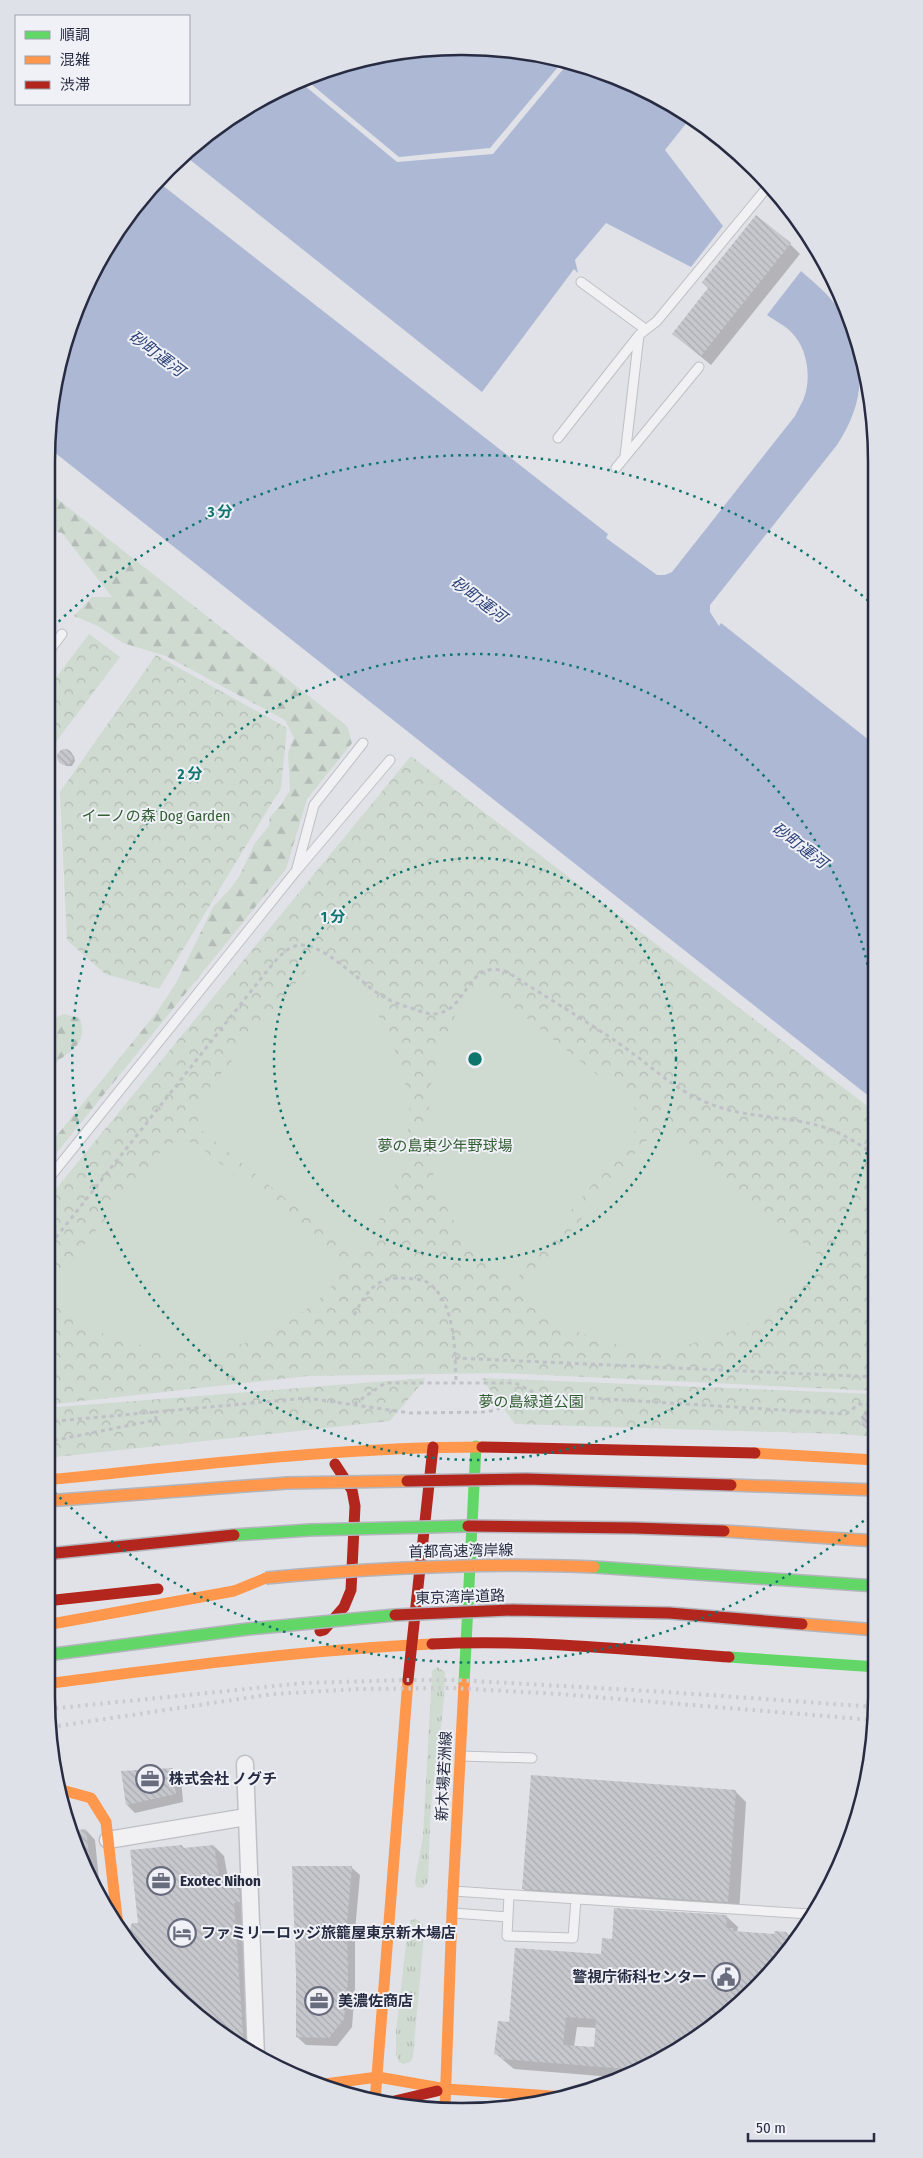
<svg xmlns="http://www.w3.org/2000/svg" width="923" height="2158" font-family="'Fira Sans Condensed','Noto Sans JP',sans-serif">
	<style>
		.grass { fill: url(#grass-tufts) }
		.forest { fill: url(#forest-firs) }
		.park { fill: url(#park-crowns) }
		.pitch { fill: #cfdad1 }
		.water { fill: #adb9d4 }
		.pier { fill: #e1e2e7 }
		.shadow { fill: #0003; fill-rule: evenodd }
		.building { fill: url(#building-back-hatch); fill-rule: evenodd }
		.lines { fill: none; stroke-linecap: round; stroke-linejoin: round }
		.lane-casing { stroke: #bfc0c5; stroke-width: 11 }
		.street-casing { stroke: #bfc0c5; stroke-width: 19 }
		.path { stroke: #c0c1c7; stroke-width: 3; stroke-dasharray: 4 4; stroke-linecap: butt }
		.lane { stroke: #f1f1f3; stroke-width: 9 }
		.street { stroke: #f1f1f3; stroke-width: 16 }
		.fast { stroke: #63d668; stroke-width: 11 }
		.slow { stroke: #ff974d; stroke-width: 11 }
		.jam { stroke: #b3261e; stroke-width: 11 }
		.rail { stroke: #cacbce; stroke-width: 4; stroke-dasharray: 2.5 5; stroke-linecap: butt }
		.fast-bridge-casing { stroke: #b3b5bc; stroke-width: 14; stroke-linecap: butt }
		.slow-bridge-casing { stroke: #b3b5bc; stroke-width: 14; stroke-linecap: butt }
		.jam-bridge-casing { stroke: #b3b5bc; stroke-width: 14; stroke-linecap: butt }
		.fast-bridge { stroke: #63d668; stroke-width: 11 }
		.slow-bridge { stroke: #ff974d; stroke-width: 11 }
		.jam-bridge { stroke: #b3261e; stroke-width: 11 }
		.ring { fill: none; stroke: #0f766e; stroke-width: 2.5; stroke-dasharray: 2.5 5 }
		.labels { text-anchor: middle; stroke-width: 4; stroke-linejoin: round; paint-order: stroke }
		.park-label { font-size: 15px; fill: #345e33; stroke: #eff1f7 }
		.street-label { font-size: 15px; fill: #272c42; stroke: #eff1f7 }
		.poi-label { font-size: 15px; font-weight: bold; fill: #272c42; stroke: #eff1f7; text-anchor: start }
		.water-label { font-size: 16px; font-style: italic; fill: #2e4279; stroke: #eff1f7 }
		.rim { fill: none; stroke: #272c42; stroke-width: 2.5 }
		.centre { fill: #0f766e; stroke: #eff1f7; stroke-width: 2.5 }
		.ring-label { font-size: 15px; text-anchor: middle; font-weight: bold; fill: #0f766e; stroke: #eff1f7; stroke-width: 4; stroke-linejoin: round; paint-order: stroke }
	</style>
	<defs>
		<pattern id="grass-tufts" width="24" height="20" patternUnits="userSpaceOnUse" patternTransform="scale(1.25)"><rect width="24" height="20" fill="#cfdad1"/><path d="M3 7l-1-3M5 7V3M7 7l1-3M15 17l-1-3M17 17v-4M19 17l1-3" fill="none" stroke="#b2bbb5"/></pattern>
		<pattern id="forest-firs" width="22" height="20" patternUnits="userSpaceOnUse" patternTransform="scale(1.25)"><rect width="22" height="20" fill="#cfdad1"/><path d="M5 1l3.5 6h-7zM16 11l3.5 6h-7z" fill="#b2bbb5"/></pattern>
		<pattern id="park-crowns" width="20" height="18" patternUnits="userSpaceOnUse" patternTransform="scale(1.25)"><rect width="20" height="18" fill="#cfdad1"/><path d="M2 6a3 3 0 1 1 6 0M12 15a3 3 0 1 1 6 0" fill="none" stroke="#b2bbb5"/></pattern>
		<pattern id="building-back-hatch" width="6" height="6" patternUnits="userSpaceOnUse" patternTransform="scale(1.25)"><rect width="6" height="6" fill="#c7c8ce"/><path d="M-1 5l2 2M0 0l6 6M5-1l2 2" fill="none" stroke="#abacb2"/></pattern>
	</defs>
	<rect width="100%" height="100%" fill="#e1e2e7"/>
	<!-- grass -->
	<path class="grass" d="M437 1667 445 1672C445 1705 439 1738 435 1771 429 1807 430 1846 428 1882L423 1888 416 1887 415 1881 423 1836 432 1671Z
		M416 1919 423 1924 424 1935 413 2057 410 2062 403 2064 398 2061 396 2053V2032L408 1926 411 1920Z"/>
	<!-- forest -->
	<path class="forest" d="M46 490 347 726 352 743 307 799 286 869 46 1166V1135L54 1139 157 1012 176 983 213 907 231 888 240 875 255 843 269 826 270 817 281 805 290 790 288 753 294 738 285 720 166 656 123 643 98 626 74 616 92 597H112L62 533 46 529Z
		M64 1014 80 1018C91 1055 54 1050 46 1080V1022Z"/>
	<!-- park -->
	<path class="park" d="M89 634 120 657 46 755V691Z
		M156 655 287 728 281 788 159 989 105 974 67 940 60 792Z
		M411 756 875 1112 876 1391 501 1373 308 1376 46 1405V1201Z
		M426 1378 390 1421 46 1458V1408Z
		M481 1378 876 1394V1437L841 1434 515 1424Z"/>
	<!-- pitch -->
	<path class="pitch" d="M319 955 351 977 376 1010 394 1047 410 1100 407 1151 391 1198 371 1235 352 1253 200 1129 197 1103Z
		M484 984 634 1104 636 1130 514 1282 491 1268 463 1236 438 1194 426 1144 430 1089 439 1049 457 1012Z
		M671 1137 821 1257 800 1288 767 1314 730 1332 677 1348 625 1347 578 1332 541 1312 522 1292 645 1141Z
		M194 1142 346 1265C341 1272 337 1281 331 1287 316 1305 278 1331 256 1339 245 1344 217 1351 204 1351 153 1352 76 1337 46 1291L168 1143Z"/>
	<!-- water -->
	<path class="water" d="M434 47 515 50 595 68 692 116 665 150 723 226 691 267 606 223 575 260 578 273 574 269 482 392 184 155 208 132 278 89 354 60Z
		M157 181 608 534 606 538 657 575H665L672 572 795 416C798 409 803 402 805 395 811 375 807 348 792 333 786 326 775 321 767 315L801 271C812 281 825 291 834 303 844 315 849 329 854 344 866 382 858 412 837 445L710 605V612L719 626 721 623 874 744 875 1101 49 448 68 328 102 254 149 188Z"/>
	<!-- pier -->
	<path class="pier" d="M563 61 569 62 493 154 397 162 299 81 305 79 399 157 490 148Z"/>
	<!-- shadow -->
	<path class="shadow" d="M790 244 800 254 711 365 673 334Z
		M66 751 74 756 75 761 72 766H66L59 760 58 755 61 752Z
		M173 1769 181 1778 183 1802 135 1813 127 1805Z
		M735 1791 746 1802 739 1913 535 1900 524 1889Z
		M66 1816 71 1821 73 1832 86 1830 95 1840 100 1890 105 1908 68 1830Z
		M182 1846 185 1849 214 1846 224 1856 229 1884H239L249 1894 254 2056 149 1970 139 1924Z
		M351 1867 360 1875 355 1931V1988L352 2027 337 2046 306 2045 297 2037Z
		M726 1916 738 1927 737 1933 776 1936 787 1933 790 1937 692 2042 625 2078 514 2069 496 2054 511 2023 602 1955 613 1941ZM577 2027 597 2028 595 2048 574 2047Z"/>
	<!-- building -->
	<path class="building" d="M756 215 791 243 701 356 672 334 708 288 702 282Z
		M57 757a8 8 0 1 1 16 0a8 8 0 1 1-16 0Z
		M876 1407V1437L862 1425 861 1417 866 1410Z
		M173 1768 176 1794 126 1805 121 1771Z
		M531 1775 736 1790 728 1902 522 1889Z
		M86 1829 91 1874H88L69 1831Z
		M182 1845 183 1848 214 1845 220 1883H239L240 1902 234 1903 244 2048 149 1970 129 1942 128 1934 132 1923H138L130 1850Z
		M292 1866H352L347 1922 348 1979 344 2019 329 2038 296 2037V1975Z
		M614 1908 727 1915 726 1928H733V1931L774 1934 775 1931 787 1932V1935L798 1936 791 1950 692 2042 640 2070 501 2059V2055L494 2054 498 2021 509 2022 515 1948 601 1954 602 1938 612 1939ZM566 2017 596 2019 594 2047 563 2045Z"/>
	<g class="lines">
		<defs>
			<path id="lane" d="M581 282 645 329
				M558 438 639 335 657 321 770 184
				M625 456 639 335
				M616 468 699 367
				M46 655 62 634
				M297 868 314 805 363 743
				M46 1182 296 871 390 760
				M460 1756 532 1758
				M453 1891 810 1914
				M509 1895 507 1936 573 1938 576 1899
				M453 1913 508 1917"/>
			<path id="street" d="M245 1764 256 2057
				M108 1840 246 1817"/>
		</defs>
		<!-- lane casing -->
		<use href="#lane" class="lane-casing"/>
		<!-- street casing -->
		<use href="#street" class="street-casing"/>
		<!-- path -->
		<path class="path" d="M46 1250 267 971C274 963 284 949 295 946 320 938 361 984 382 996 392 1002 404 1006 414 1009 423 1012 431 1016 440 1013 469 1006 468 956 509 973 547 998 587 1021 624 1047 654 1068 673 1089 708 1103 746 1119 788 1115 826 1128 844 1134 861 1145 875 1156
			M354 1315C366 1293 375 1277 402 1278 412 1279 423 1278 431 1285 456 1306 455 1354 456 1383
			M455 1358 876 1377
			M354 1404 385 1383H515L539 1395
			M46 1422 155 1412
			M46 1442 156 1420 155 1412 307 1398 410 1413 488 1412 540 1395 846 1414 859 1404 876 1406"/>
		<!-- lane -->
		<use href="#lane" class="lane"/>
		<!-- street -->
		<use href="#street" class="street"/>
		<!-- fast -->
		<path class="fast" d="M729 1657 877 1667
			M464 1684 476 1446"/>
		<!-- slow -->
		<path class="slow" d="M755 1453 876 1460
			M46 1480C191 1466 336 1447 482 1447
			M46 1625 234 1591 266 1578
			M46 1684C174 1667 303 1650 432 1644
			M62 1790 91 1798 106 1822 118 1926
			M317 2085 378 2077 446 2089 566 2097
			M375 2101 408 1680
			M445 2107 452 1913 464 1684"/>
		<!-- jam -->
		<path class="jam" d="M482 1447 755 1453
			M46 1601 158 1589
			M320 1631 324 1630 344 1607 351 1590 355 1506 352 1490 335 1464
			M432 1644C531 1639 630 1650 729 1657
			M408 1680 433 1447
			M386 2103 437 2091"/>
		<!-- rail -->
		<path class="rail" d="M48 1709 305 1683 405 1680H457L667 1692 875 1707
			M51 1727 273 1694 358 1689 453 1688 559 1694 873 1720"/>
		<defs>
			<path id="fast-bridge" d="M234 1535 310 1530 468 1526
				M594 1567 876 1586
				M46 1655 248 1629 395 1615"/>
			<path id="slow-bridge" d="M731 1485 876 1490
				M46 1501 287 1483 407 1481
				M724 1531 876 1541
				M266 1578C375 1568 484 1562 594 1567
				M802 1624 877 1630"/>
			<path id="jam-bridge" d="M407 1481 526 1479 731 1485
				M468 1526 634 1528 724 1531
				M46 1554 234 1535
				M395 1615 512 1610 669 1613 802 1624"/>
		</defs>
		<!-- fast-bridge casing -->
		<use href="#fast-bridge" class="fast-bridge-casing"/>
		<!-- slow-bridge casing -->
		<use href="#slow-bridge" class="slow-bridge-casing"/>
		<!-- jam-bridge casing -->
		<use href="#jam-bridge" class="jam-bridge-casing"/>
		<!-- fast-bridge -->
		<use href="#fast-bridge" class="fast-bridge"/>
		<!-- slow-bridge -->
		<use href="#slow-bridge" class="slow-bridge"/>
		<!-- jam-bridge -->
		<use href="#jam-bridge" class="jam-bridge"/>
	</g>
	<!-- distance rings -->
	<g class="ring">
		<circle cx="475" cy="1059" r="201"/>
		<path d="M875 1108A403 403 0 1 1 875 1006"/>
		<path d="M875 1511A604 604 0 0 1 48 1486M48 632A604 604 0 0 1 871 603"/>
	</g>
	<!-- icons -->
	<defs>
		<symbol id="office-ring" viewBox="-11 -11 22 22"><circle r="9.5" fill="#eff1f7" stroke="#686c7c" stroke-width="1.5"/><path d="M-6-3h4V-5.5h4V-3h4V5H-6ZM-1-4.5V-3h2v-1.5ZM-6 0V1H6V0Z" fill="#686c7c"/></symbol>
		<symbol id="hotel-ring" viewBox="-11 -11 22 22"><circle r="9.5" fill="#eff1f7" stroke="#686c7c" stroke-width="1.5"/><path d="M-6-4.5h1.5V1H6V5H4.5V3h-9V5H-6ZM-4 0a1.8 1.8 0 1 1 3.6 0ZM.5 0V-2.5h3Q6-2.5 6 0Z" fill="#686c7c"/></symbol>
		<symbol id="civic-ring" viewBox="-11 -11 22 22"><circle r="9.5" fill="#eff1f7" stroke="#686c7c" stroke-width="1.5"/><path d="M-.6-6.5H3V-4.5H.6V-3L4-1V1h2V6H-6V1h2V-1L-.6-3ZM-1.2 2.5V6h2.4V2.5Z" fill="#686c7c"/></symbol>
	</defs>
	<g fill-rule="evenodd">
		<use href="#office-ring" x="134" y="1763" width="32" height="32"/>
		<use href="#office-ring" x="145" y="1865" width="32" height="32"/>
		<use href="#hotel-ring" x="166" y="1917" width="32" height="32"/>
		<use href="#civic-ring" x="710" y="1961" width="32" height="32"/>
		<use href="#office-ring" x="303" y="1985" width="32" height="32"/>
	</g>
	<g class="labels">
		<!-- park labels -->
		<g class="park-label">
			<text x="156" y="821">イーノの森 Dog Garden</text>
			<text x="445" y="1151">夢の島東少年野球場</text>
			<text x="531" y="1407">夢の島緑道公園</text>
		</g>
		<!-- street labels -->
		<g class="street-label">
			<text transform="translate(461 1551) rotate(-1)" y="5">首都高速湾岸線</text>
			<text transform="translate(460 1597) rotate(-2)" y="5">東京湾岸道路</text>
			<text transform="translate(444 1776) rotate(-87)" y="5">新木場若洲線</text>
		</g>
		<!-- poi labels -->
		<g class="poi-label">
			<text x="169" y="1784">株式会社 ノグチ</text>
			<text x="180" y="1886">Exotec Nihon</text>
			<text x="201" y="1938">ファミリーロッジ旅籠屋東京新木場店</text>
			<text x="707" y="1982" text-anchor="end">警視庁術科センター</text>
			<text x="338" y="2006">美濃佐商店</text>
		</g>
		<!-- water labels -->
		<g class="water-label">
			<text transform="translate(157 353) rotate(37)" y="6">砂町運河</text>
			<text transform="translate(479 599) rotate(37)" y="6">砂町運河</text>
			<text transform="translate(800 845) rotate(37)" y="6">砂町運河</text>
		</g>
	</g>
	<!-- crop -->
	<path d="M0 0H923V2158H0ZM461 55H462A406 406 0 0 1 868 461V1697A406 406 0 0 1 462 2103H461A406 406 0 0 1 55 1697V461A406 406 0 0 1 461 55Z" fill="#dfe1e9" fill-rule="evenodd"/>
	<path class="rim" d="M461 55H462A406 406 0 0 1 868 461V1697A406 406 0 0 1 462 2103H461A406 406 0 0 1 55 1697V461A406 406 0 0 1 461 55Z"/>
	<circle cx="475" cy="1059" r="8" class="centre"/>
	<g class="ring-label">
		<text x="220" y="517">3 分</text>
		<text x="190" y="779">2 分</text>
		<text x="333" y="922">1 分</text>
	</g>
	<!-- legend -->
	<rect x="15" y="15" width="175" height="90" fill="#eff1f7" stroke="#9fa2af"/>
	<rect x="25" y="31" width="25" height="8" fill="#63d668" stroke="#9fa2af"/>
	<text x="60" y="40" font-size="15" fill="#272c42">順調</text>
	<rect x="25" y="56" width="25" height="8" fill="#ff974d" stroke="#9fa2af"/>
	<text x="60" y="65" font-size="15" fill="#272c42">混雑</text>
	<rect x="25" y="81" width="25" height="8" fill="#b3261e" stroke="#9fa2af"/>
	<text x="60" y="90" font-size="15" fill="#272c42">渋滞</text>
	<!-- scale -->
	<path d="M748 2133v8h126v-8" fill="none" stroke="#272c42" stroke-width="2.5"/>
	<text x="756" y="2133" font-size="15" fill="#272c42" stroke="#eff1f7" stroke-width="4" paint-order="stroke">50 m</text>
</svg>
